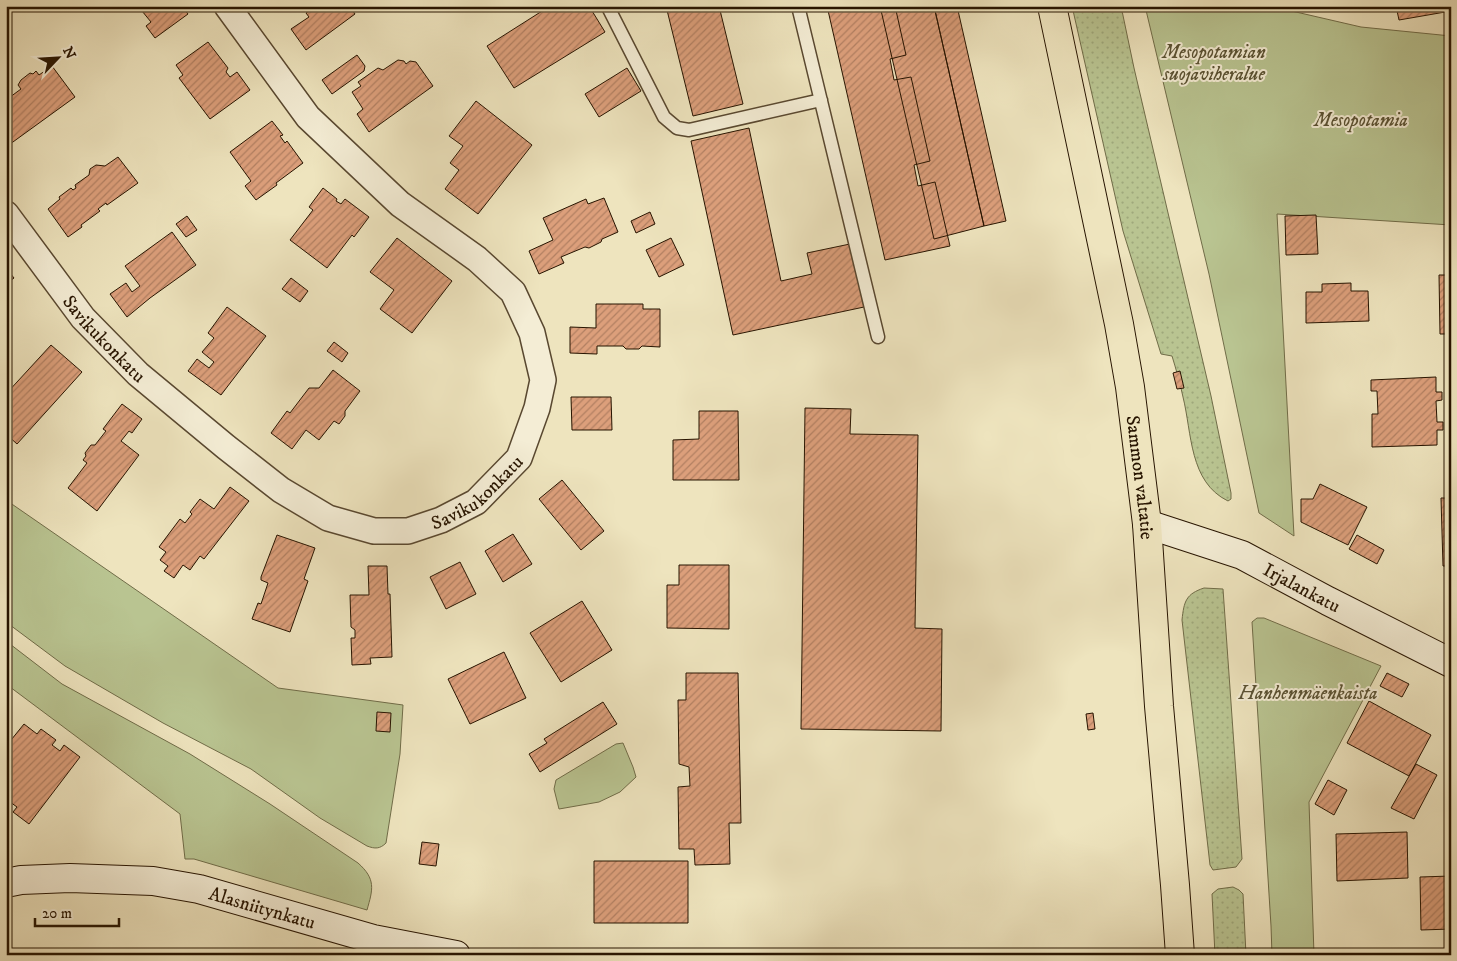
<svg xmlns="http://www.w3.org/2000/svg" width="1457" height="961" font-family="'IM FELL DW Pica',serif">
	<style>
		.grass { fill: url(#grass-dots); stroke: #706c48 }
		.park { fill: #b9c491; stroke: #706c48 }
		.building { fill: url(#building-hatch); stroke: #271400 }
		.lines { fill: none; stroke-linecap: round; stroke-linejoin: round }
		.lane-casing { stroke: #594830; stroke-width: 15 }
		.street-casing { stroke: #594830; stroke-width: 28 }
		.secondary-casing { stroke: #271400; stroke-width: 30 }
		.primary-casing { stroke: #271400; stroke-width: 30 }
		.lane { stroke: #f4edd5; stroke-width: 12 }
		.street { stroke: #f4edd5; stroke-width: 25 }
		.secondary { stroke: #f4edd5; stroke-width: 28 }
		.primary { stroke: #eee4be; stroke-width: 28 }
		.labels { text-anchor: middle; stroke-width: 4; stroke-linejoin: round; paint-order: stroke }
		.park-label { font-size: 19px; font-style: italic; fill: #5a5233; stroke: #f4edd5 }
		.street-label { font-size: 19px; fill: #271400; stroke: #f4edd5 }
	</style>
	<defs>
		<pattern id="grass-dots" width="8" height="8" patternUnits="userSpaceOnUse" patternTransform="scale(1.25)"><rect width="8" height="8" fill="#b9c491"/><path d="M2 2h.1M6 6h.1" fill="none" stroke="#9fa87b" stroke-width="1.8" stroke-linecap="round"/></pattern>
		<pattern id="building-hatch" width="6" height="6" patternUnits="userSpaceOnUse" patternTransform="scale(1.25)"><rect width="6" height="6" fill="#dc9f7b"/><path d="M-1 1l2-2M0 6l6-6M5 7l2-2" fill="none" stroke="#b28062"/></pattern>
	</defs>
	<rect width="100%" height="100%" fill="#eee4be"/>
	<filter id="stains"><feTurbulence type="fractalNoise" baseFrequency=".004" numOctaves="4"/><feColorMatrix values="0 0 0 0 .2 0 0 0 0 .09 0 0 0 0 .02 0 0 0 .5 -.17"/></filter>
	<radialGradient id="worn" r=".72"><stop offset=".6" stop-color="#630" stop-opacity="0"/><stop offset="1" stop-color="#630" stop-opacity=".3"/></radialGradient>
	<!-- grass -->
	<path class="grass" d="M1072 6H1121L1134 68 1211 396 1231 493V499L1228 501C1189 482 1192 433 1183 397 1180 383 1176 369 1172 356L1161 354 1123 231Z
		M1204 588 1223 589 1242 859 1236 867 1213 870 1210 865 1182 620C1184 601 1186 594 1204 588Z
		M1233 887 1239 890 1243 894 1246 955H1215L1212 894 1218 889Z"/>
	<!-- park -->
	<path class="park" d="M1145 6H1270L1361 27 1451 36V225L1277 214 1294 536 1259 513 1209 274Z
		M6 500 278 688 403 705 400 754 386 843C380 849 375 849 367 846L320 818 251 769 163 723 65 666 6 622Z
		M1257 618H1264L1381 666 1309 802 1314 955H1272L1271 926 1252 622Z
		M6 641 62 684 190 754 270 804 358 863C376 879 373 889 367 910L194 859H185L180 814 6 684Z
		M623 743 633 767 636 777 620 792 599 802 559 809 554 789 556 780 616 744Z"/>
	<!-- building -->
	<path class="building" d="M135 6H182L188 14 155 38 146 26 151 22 142 11 138 10Z
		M316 6H359L353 11 355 14 306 50 291 29 309 17 306 13Z
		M550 6H589L605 32 514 88 487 46Z
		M666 6H719L743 104 693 116Z
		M827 6H895L906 55 890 59 894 80 911 77 930 161 914 165 918 186 935 182 950 246 885 260Z
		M880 6H934L984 226 934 239Z
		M934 6H957L1006 221 984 226Z
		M1396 6H1451V11L1399 20Z
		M208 42 228 68 226 72 230 77 237 72 250 90 210 119 179 78 183 75 176 65Z
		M357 55 365 66 364 71 332 94 322 80Z
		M398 60 404 61 406 64 410 61 416 62 433 86 369 132 357 114 363 109 352 92 361 86 358 82 378 68 383 70Z
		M52 66 75 97 6 147V100L21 89 18 85 21 80 30 73 33 74 36 71 39 75Z
		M627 68 641 91 599 117 585 94Z
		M476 101 532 145 478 214 445 189 459 170 450 163 463 146 449 136Z
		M272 121 283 135 280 136 285 143 287 141 303 163 276 183 277 185 256 200 245 186 251 181 230 152Z
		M749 128 781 281 812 274 807 253 850 244 864 307 733 335 691 141Z
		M118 157 138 183 107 205 106 203 98 209 100 211 81 225 82 227 68 237 48 209 60 199 59 197 71 188 73 190 76 188 75 185 89 175 90 169 96 165 105 166Z
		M323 188 337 199 336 201 341 204 345 199 369 217 354 237 352 235 327 268 290 240 313 210 309 207Z
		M604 198 618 232 602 239 601 242 589 248 585 247 561 257 564 263 539 274 529 251 553 240 543 218 586 199 588 204Z
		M650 212 655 224 636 233 631 221Z
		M1316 215 1318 254 1286 255 1285 216Z
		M187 216 197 230 186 237 176 224Z
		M172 232 196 265 150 298 127 317 110 294 126 283 132 292 140 286 125 266Z
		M397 238 452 281 412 333 380 309 394 290 370 272Z
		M671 238 684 265 659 277 646 250Z
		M6 268 14 278 6 284Z
		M1439 275H1451V334H1440Z
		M291 278 308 291 300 302 282 289Z
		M1351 283V291H1368L1369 321 1306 323V292H1322V284Z
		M596 304H643V309H660V347L642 346 639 349H626L623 346H597V354L570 353V327L596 328Z
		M227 307 266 336 221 395 188 371 197 359 209 368 214 362 202 352 214 338 208 333Z
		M334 342 348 353 342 362 327 351Z
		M51 345 82 372 17 444 6 434V394Z
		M333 370 360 391 345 411V416L339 424 334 421 319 440 306 430 292 449 271 433 287 411 290 413 309 388H319Z
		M1180 371 1184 388 1177 389 1173 373Z
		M1436 377V392H1442V400L1436 401 1437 422H1443V430H1437V445L1372 447V414H1378L1377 391H1371V380Z
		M571 397H611L612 430H572Z
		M122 404 142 419 132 433 129 431 121 441 139 455 97 511 68 488 87 463 83 460 86 456 85 453 91 445H95L106 431 103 429Z
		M805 408 851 409 850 434 918 435 915 628 942 629 941 731 801 729Z
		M699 411H738L739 480H673V440L699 439Z
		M562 480 604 531 581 550 539 499Z
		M1320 484 1367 507 1348 545 1301 522V499H1313Z
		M230 487 249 501 204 559 200 556 190 570 183 565 174 578 164 571 168 566 160 560 166 552 159 547 180 519 185 523 192 514 190 512 200 499 214 509Z
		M1441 498H1451V566H1443Z
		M513 534 532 564 503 582 485 551Z
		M277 535 315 548 304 579 308 581 290 632 252 619 258 603 261 604 268 583 261 580V577Z
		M1357 535 1384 550 1377 564 1349 549Z
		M460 562 476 594 446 609 430 577Z
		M679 565H729V629L667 628V585H679Z
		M368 566H387L388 594H390L392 657 370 658 371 664 352 665 351 638H355V630L351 627 350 595H369Z
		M582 601 612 650 561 682 530 633Z
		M504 652 526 698 470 724 448 679Z
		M686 673H738L741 823H729L730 864 695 865 694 849H679L678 787 690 786 689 767 679 764 678 700H686Z
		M1387 673 1409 684 1402 697 1380 686Z
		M1369 701 1431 735 1409 776 1347 743Z
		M603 702 617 724 540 772 529 754 547 743 544 739Z
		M377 712 391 713 390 732 376 731Z
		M1093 713 1095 729 1088 730 1086 714Z
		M24 724 37 734 41 729 56 740 52 745 60 751 64 745 80 757 29 824 13 812 17 807 10 802 6 807V745H7Z
		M1416 764 1437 775 1414 819 1391 808Z
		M1328 780 1347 790 1334 815 1315 804Z
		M1407 832 1408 878 1337 881 1336 834Z
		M422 842 439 844 436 866 419 864Z
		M594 861H688V923H594Z
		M1451 876V929L1421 930 1420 877Z"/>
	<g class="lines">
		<defs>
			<path id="lane" d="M798 6 878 337
				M608 7 664 117 677 128 689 130 821 100"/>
			<g id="street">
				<path id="s1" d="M6 214 83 318 138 374 226 447 281 490 328 518 374 531H408L441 520 476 502 519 458 537 408 543 380 532 333 513 292 477 259 400 204 308 117 227 6"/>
			</g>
			<g id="secondary">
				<path id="s2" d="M1147 524 1242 555 1328 601 1451 663"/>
				<path id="s3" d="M6 883 21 880 70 878 153 881 199 889 373 939 456 955"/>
			</g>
			<g id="primary">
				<path id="s4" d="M1052 6 1119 324 1130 387 1147 524 1159 706 1175 885 1180 955"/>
			</g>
		</defs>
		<!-- lane casing -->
		<use href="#lane" class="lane-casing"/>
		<!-- street casing -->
		<use href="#street" class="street-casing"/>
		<!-- secondary casing -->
		<use href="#secondary" class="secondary-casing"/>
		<!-- primary casing -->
		<use href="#primary" class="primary-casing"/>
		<!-- lane -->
		<use href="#lane" class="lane"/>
		<!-- street -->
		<use href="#street" class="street"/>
		<!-- secondary -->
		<use href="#secondary" class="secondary"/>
		<!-- primary -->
		<use href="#primary" class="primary"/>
	</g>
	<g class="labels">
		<!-- park labels -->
		<g class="park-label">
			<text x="1214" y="58">Mesopotamian<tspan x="1214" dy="22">suojaviheralue</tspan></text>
			<text x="1361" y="126">Mesopotamia</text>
			<text x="1308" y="699">Hanhenmäenkaista</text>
		</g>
		<!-- street labels -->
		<g class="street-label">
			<text dy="7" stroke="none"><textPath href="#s1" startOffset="159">Savikukonkatu</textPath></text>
			<text dy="7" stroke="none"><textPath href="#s4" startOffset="480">Sammon valtatie</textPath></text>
			<text dy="7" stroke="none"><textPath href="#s1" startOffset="609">Savikukonkatu</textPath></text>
			<text dy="7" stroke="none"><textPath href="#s2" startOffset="168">Irjalankatu</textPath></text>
			<text dy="7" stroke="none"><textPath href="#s3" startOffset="260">Alasniitynkatu</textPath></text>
		</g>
	</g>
	<!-- margin -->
	<rect width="1457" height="961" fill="none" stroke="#eee4be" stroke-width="25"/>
	<rect x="8" y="8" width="1442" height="946" fill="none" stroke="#271400" stroke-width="2.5"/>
	<rect x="12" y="12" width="1432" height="936" fill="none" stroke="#271400"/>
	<!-- north arrow -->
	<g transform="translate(58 58) rotate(65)" stroke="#f4edd5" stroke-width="4" paint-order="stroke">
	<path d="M0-4L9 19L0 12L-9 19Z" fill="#271400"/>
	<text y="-8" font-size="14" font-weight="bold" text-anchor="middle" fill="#271400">N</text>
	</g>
	<!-- scale -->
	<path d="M35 918v8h84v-8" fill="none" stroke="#271400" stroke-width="2.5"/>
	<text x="42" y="918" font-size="15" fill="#271400" stroke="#f4edd5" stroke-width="4" paint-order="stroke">20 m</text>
	<rect width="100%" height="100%" filter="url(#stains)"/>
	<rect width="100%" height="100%" fill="url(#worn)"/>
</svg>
